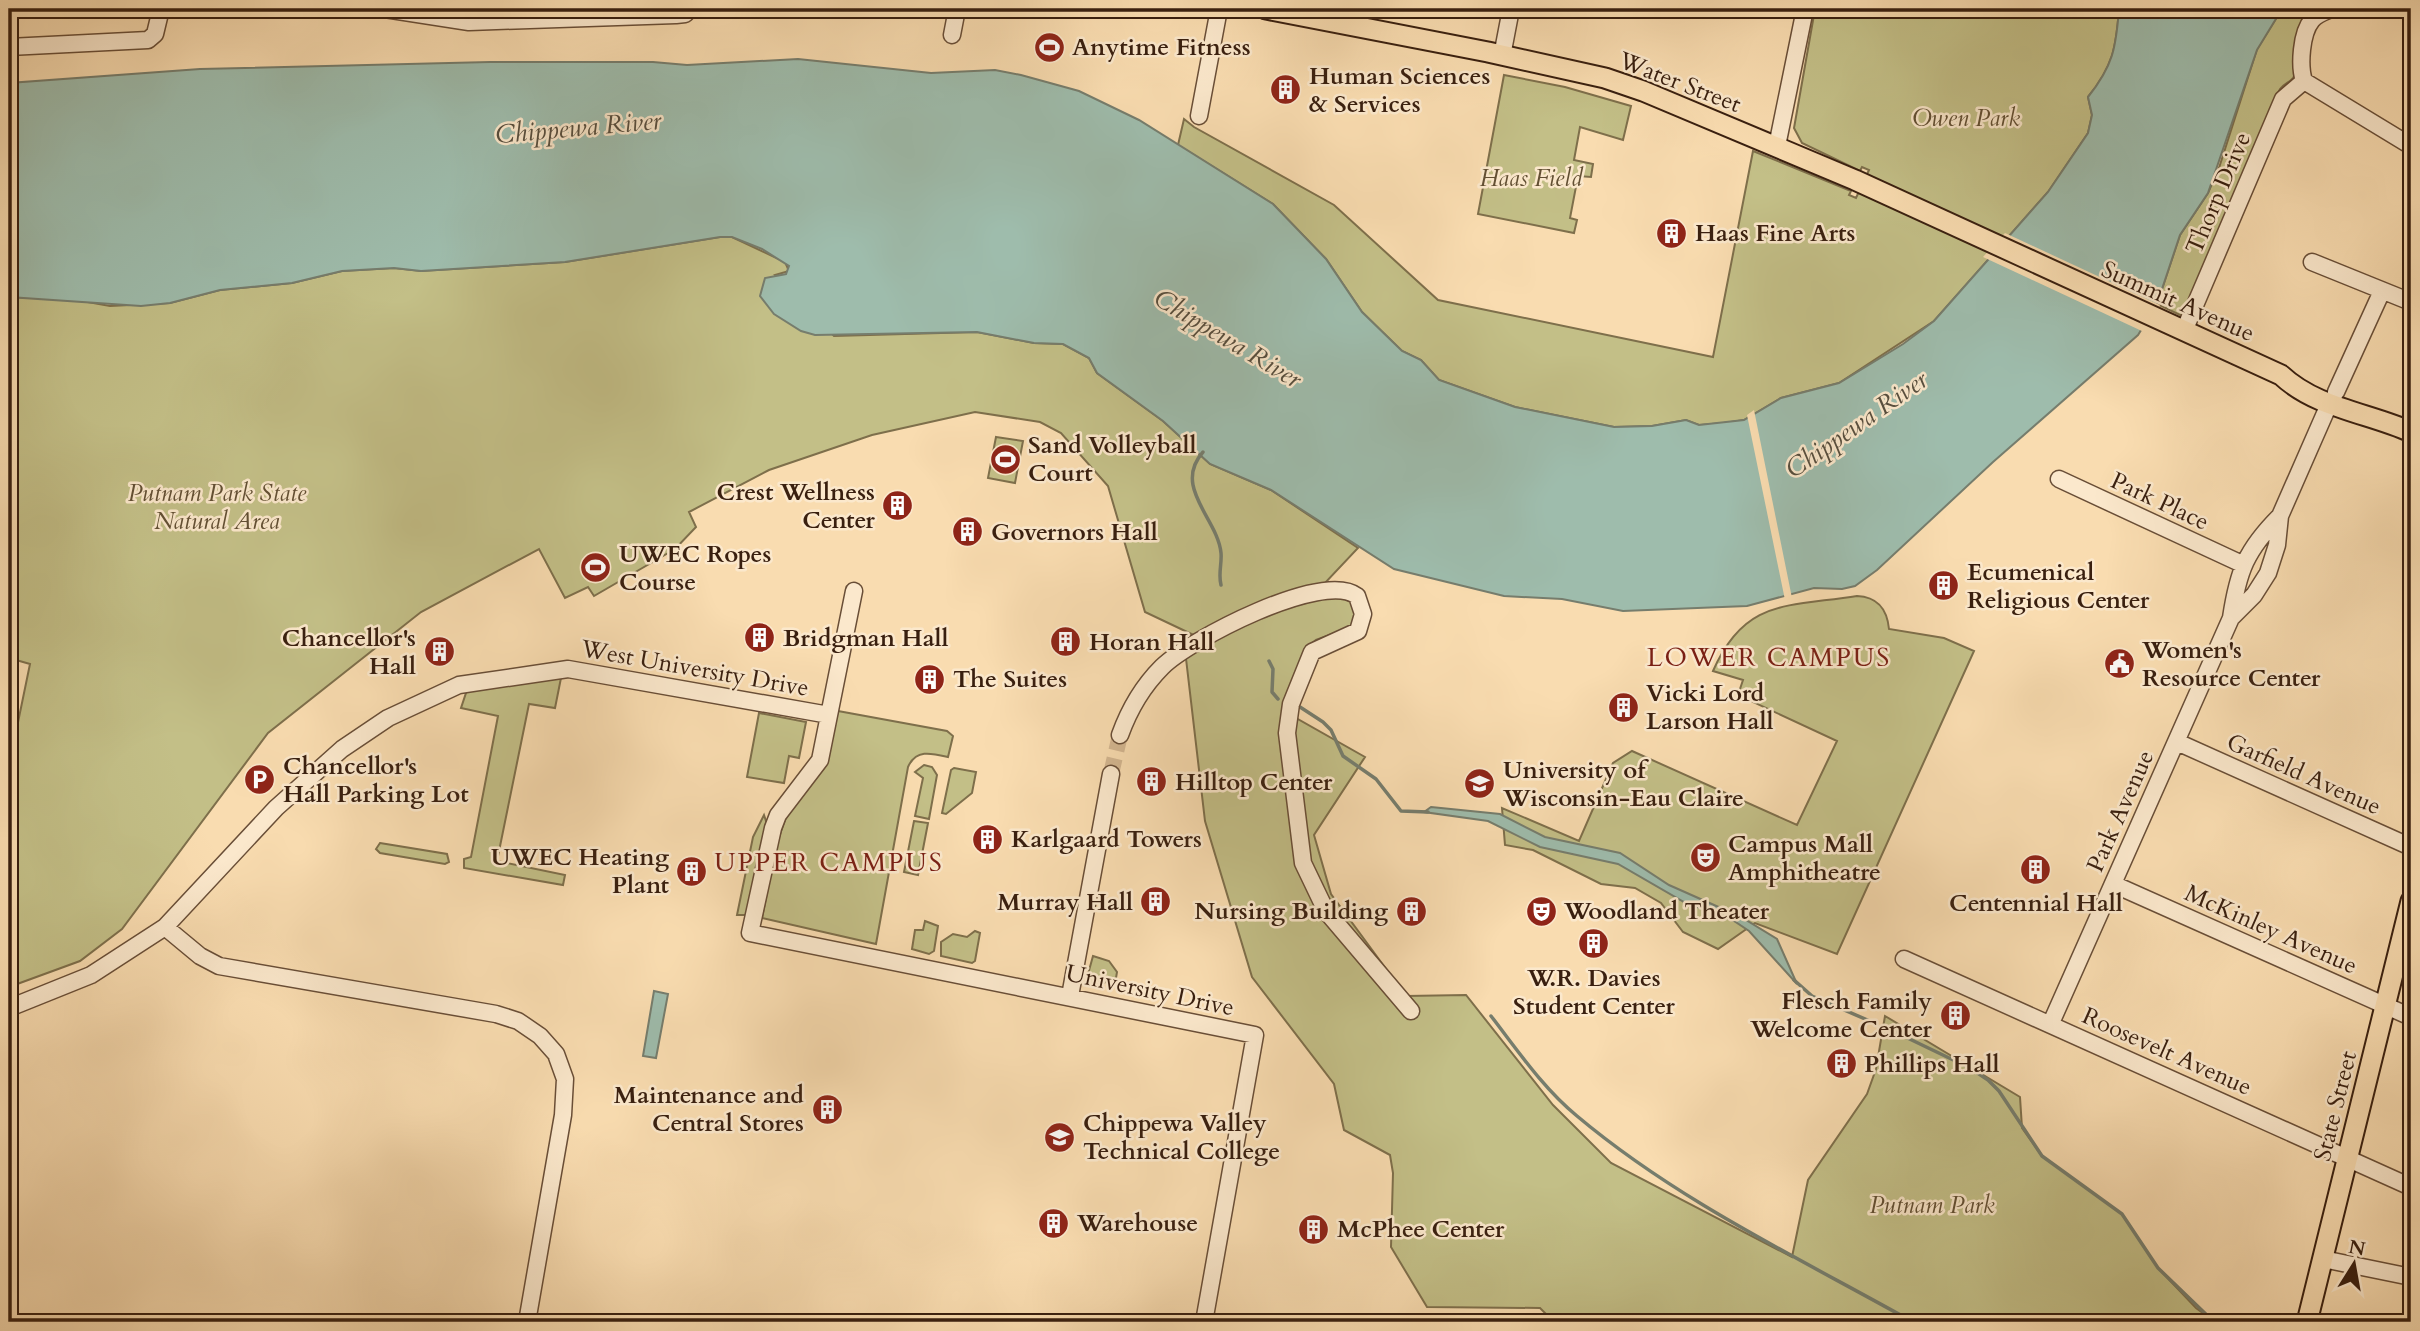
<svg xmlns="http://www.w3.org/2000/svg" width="2420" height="1331" font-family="Cardo,serif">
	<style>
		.green { fill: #c3bf87; stroke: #7e6f4b; stroke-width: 2 }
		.water { fill: #9ebcac; stroke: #767d6d; stroke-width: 2 }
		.pier { fill: #f9dcb0 }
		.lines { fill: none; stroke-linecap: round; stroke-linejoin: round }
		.stream { stroke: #767d6d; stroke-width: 3.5 }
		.minor-tunnel { stroke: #d3b690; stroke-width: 16; stroke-dasharray: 16 8; stroke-linecap: butt }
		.minor-casing { stroke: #694e37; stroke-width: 19 }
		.major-casing { stroke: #391f0f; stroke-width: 23 }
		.minor { stroke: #fbe8cc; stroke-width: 16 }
		.major { stroke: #f9dcb0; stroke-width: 19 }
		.labels { text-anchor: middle; stroke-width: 5; stroke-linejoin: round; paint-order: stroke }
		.poi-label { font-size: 24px; font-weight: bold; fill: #391f0f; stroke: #fbe8cc; text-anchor: start }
		.street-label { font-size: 24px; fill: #391f0f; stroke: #fbe8cc }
		.park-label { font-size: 24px; font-style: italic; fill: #624f33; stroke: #fbe8cc }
		.water-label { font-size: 26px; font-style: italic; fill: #574e3e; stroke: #fbe8cc }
		.neighbourhood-label { font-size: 26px; letter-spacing: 2px; fill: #7a1f14; stroke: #fbe8cc }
	</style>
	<rect width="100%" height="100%" fill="#f9dcb0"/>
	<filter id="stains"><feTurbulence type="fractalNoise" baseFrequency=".00286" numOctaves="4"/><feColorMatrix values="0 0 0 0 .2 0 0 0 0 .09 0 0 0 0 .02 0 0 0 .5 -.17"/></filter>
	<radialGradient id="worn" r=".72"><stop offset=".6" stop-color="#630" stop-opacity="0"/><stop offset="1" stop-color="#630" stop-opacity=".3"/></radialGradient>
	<!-- green -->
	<path class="green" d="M1815 9H2119C2116 48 2113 66 2088 97L2092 115 2088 133 2048 192 1934 321 1839 383 1781 398 1744 420 1724 423 1699 425 1686 420 1652 426 1614 427 1515 407 1439 380 1421 360 1402 351 1362 312 1326 259 1273 204 1178 145 1184 119 1194 127 1334 205 1438 300 1713 357 1753 151 1851 191 1849 195 1856 198 1869 170 1862 167 1860 171 1802 143 1794 128Z
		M2282 9H2314C2287 26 2307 58 2293 78 2290 82 2284 84 2280 89L2182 316 2157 304 2180 235 2208 193 2219 168 2257 49Z
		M1504 75 1565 87 1631 106 1623 140 1580 127 1574 160 1593 164 1591 177 1578 176 1570 218 1577 220 1574 233 1478 214Z
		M720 237H732L785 262 789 271 775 275 834 336 977 332 1034 343 1063 344 1089 358 1097 373 1163 421 1210 464 1271 490 1358 548 1323 585 1355 605 1354 626 1316 640 1305 649 1282 710 1365 757 1314 835 1331 894 1406 996 1466 995 1553 1105 1611 1163 1792 1257 1808 1180 1867 1094 1876 1069 1885 1016 2020 1097 2022 1128 2042 1156 2122 1214 2158 1268 2196 1308 2215 1322H1554L1540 1308 1427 1307 1391 1247 1393 1173 1390 1155 1344 1130 1334 1084 1252 977 1205 821 1185 650 1202 639 1145 612 1108 486 1061 433 1040 422 975 412 872 435 769 470 689 512 696 527 675 549 594 596 588 587 565 598 539 549 421 612 268 733 122 929 80 961 9 987V766L30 664 9 658V297L71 299 110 306 170 303 220 290 292 283 342 271 394 268 421 271 565 262Z
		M996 437 1023 441 1015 483 988 478Z
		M1857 596C1878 597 1887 609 1889 629L1944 638 1974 651 1837 954 1755 923 1718 949 1683 932 1661 903 1635 888 1601 884 1533 850 1505 845 1502 808 1579 841 1613 763 1632 751 1797 825 1837 741 1738 695 1743 680 1713 671C1745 598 1788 607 1857 596Z
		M558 677 561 678 555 708 529 704 497 861 565 875 563 885 464 868V859L471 857 498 716 461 708 467 690Z
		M838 711 947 731 953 736 948 757C931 753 916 749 908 767L876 944 762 918 776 846 785 820 793 805 824 768Z
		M759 713 806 722 799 758 789 756 784 783 747 777Z
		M924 765 932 767 937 775 929 819 915 816 923 778 915 772Z
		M954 768 976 772 972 793 946 814 942 813 951 770Z
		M764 815 767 824 746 915H737L753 837Z
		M914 821 928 823 918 875 904 872Z
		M380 843 447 854 449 862 445 864 380 853 376 849Z
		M925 921 938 926 934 951 929 954 912 949 915 930H923Z
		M975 931 980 933 975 961 972 963 941 956V942L953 934 967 937Z
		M1093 956 1109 961 1117 972 1116 978 1096 986 1085 985Z"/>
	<!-- water -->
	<path class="water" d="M2119 9H2282L2257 50 2208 193 2180 235 2157 304 2138 335 1993 462 1877 570 1855 586 1842 589 1814 588 1747 606 1623 611 1562 599 1504 596 1394 569 1271 490 1210 464 1163 421 1097 373 1089 358 1063 344 1034 343 977 332 815 335 801 331 774 314 760 296 765 278 786 274 789 266 762 249 732 237H720L565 262 421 271 394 268 342 271 292 283 220 290 170 303 141 306 9 297V83L200 69 490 62H653L687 65 798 59 931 73 995 70 1021 75 1079 91 1139 120 1273 204 1326 259 1362 312 1402 351 1421 360 1439 380 1515 407 1614 427 1652 426 1686 420 1699 425 1744 420 1781 398 1839 383 1903 344 1934 321 2048 192 2088 133 2092 115 2088 97C2113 66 2116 48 2119 9Z
		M1431 807 1500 814 1545 837 1620 853 1669 885 1741 917 1777 939 1797 984 1749 931 1734 921 1684 902 1618 864 1540 847 1488 821 1424 812Z
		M654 991 668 994 656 1058 643 1056Z"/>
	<!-- pier -->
	<path class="pier" d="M2005 233 2160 305 2144 332 1983 257Z
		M1754 410 1792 598 1785 600 1747 415Z"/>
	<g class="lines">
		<!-- stream -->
		<path class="stream" d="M1203 452C1172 487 1218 519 1221 553 1222 564 1218 574 1221 585
			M1269 661 1273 669 1272 692 1278 699
			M1300 707 1323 722 1331 730 1343 756 1376 779 1401 811 1428 812
			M1794 980 1812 996 1872 1022
			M1491 1016C1518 1051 1543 1088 1577 1116 1678 1201 1799 1258 1913 1322
			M1895 1032 1970 1068 1988 1080 1999 1091 2042 1156 2122 1214 2158 1268 2214 1322"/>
		<!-- minor-tunnel -->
		<path class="minor-tunnel" d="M1111 774 1120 735"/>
		<defs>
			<path id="minor" d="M385 9 469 22 676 15 685 14 690 9
				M952 35 957 9
				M9 47 148 40 155 34 161 9
				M1502 56 1511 9
				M2304 81 2411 146
				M2304 81C2299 66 2301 33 2312 20 2317 14 2324 12 2331 9
				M1199 116 1219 9
				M1777 146 1805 9
				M2312 262 2411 302
				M2184 331 2283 99 2304 81
				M2336 392 2382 291
				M2059 479 2242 564
				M854 591 820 760 778 815 773 828 750 933 1255 1035 1204 1322
				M2231 618 2254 595 2268 573 2277 545 2280 516 2330 402
				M1120 735C1129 710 1142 687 1162 667 1189 640 1323 570 1357 596L1363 614 1358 631 1312 652 1291 704 1287 733 1303 863 1326 911 1411 1011
				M2177 742 2411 847
				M2113 884 2411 1017
				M165 927 200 956 219 966 496 1014 518 1021 540 1036 556 1054 565 1079 563 1115 527 1322
				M1904 959 2411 1187
				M1070 996 1111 774
				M9 1008 91 975 165 927 276 808 342 749 388 718 459 685 568 669 829 715
				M2051 1023 2231 618C2238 571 2246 550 2280 516
				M2323 1259 2411 1277"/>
			<path id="major" d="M1266 9 1488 52 1605 78 1643 91 1855 180 2281 375C2316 408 2369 413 2411 432
				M2307 1322 2411 901"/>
		</defs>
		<!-- minor casing -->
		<use href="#minor" class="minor-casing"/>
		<!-- major casing -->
		<use href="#major" class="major-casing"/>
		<!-- minor -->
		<use href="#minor" class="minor"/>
		<!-- major -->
		<use href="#major" class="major"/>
	</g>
	<!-- icons -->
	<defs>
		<symbol id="stadium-disc" viewBox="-11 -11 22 22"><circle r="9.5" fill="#8f2418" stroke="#fbe8cc"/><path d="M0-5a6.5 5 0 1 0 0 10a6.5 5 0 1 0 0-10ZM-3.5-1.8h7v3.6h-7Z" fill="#fff"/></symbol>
		<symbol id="building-disc" viewBox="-11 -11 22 22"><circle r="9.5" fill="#8f2418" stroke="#fbe8cc"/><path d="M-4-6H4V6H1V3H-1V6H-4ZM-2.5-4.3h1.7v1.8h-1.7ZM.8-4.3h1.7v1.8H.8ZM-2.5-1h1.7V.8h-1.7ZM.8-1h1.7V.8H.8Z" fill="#fff"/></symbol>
		<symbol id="civic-disc" viewBox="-11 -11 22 22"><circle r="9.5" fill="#8f2418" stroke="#fbe8cc"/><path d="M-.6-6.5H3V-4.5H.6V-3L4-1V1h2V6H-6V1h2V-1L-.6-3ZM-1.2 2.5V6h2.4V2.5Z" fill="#fff"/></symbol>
		<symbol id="parking-disc" viewBox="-11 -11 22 22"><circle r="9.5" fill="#8f2418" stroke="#fbe8cc"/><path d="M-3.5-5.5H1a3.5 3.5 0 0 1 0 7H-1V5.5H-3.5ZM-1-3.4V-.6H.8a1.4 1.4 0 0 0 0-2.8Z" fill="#fff"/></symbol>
		<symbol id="university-disc" viewBox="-11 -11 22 22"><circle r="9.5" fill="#8f2418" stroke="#fbe8cc"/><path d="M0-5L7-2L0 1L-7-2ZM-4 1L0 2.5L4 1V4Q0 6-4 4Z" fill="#fff"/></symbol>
		<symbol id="theatre-disc" viewBox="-11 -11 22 22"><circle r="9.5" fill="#8f2418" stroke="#fbe8cc"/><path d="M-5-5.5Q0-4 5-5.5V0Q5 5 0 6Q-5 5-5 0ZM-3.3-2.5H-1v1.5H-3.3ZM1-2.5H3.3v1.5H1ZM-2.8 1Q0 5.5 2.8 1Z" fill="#fff"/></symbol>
	</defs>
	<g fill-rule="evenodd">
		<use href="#stadium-disc" x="1032" y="30" width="35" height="35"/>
		<use href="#building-disc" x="1268" y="72" width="35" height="35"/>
		<use href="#building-disc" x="1654" y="216" width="35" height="35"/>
		<use href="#stadium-disc" x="988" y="442" width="35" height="35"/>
		<use href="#building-disc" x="880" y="488" width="35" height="35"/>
		<use href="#building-disc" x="950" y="514" width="35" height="35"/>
		<use href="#stadium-disc" x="578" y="550" width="35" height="35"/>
		<use href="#building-disc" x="1926" y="568" width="35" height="35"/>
		<use href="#building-disc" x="742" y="620" width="35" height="35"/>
		<use href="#building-disc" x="1048" y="624" width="35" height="35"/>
		<use href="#building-disc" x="422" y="634" width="35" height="35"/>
		<use href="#civic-disc" x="2102" y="646" width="35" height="35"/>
		<use href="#building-disc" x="912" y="662" width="35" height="35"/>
		<use href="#building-disc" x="1606" y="690" width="35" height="35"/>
		<use href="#parking-disc" x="242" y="762" width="35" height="35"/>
		<use href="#building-disc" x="1134" y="764" width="35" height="35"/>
		<use href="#university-disc" x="1462" y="766" width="35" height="35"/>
		<use href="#building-disc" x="970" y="822" width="35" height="35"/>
		<use href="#theatre-disc" x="1688" y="840" width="35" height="35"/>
		<use href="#building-disc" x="2018" y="852" width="35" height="35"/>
		<use href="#building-disc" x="674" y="854" width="35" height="35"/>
		<use href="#building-disc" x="1138" y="884" width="35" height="35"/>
		<use href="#building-disc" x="1394" y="894" width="35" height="35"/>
		<use href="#theatre-disc" x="1524" y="894" width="35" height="35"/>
		<use href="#building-disc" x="1576" y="926" width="35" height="35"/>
		<use href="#building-disc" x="1938" y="998" width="35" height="35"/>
		<use href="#building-disc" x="1824" y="1046" width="35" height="35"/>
		<use href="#building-disc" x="810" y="1092" width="35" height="35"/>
		<use href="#university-disc" x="1042" y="1120" width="35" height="35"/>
		<use href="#building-disc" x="1036" y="1206" width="35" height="35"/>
		<use href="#building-disc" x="1296" y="1212" width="35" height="35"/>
	</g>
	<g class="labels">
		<!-- poi labels -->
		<g class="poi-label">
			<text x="1072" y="55">Anytime Fitness</text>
			<text x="1309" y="84">Human Sciences<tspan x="1309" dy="28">&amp; Services</tspan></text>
			<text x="1695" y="241">Haas Fine Arts</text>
			<text x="1028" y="453">Sand Volleyball<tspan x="1028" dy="28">Court</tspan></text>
			<text x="875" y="500" text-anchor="end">Crest Wellness<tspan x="875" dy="28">Center</tspan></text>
			<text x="991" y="540">Governors Hall</text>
			<text x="619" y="562">UWEC Ropes<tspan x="619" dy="28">Course</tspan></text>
			<text x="1967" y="580">Ecumenical<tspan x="1967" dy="28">Religious Center</tspan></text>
			<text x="416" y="646" text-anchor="end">Chancellor's<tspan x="416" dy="28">Hall</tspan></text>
			<text x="783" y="646">Bridgman Hall</text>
			<text x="1089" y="650">Horan Hall</text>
			<text x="2142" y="658">Women's<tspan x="2142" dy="28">Resource Center</tspan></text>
			<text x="953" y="687">The Suites</text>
			<text x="1646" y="701">Vicki Lord<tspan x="1646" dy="28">Larson Hall</tspan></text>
			<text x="283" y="774">Chancellor's<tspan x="283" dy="28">Hall Parking Lot</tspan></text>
			<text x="1503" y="778">University of<tspan x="1503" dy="28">Wisconsin-Eau Claire</tspan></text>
			<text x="1175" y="790">Hilltop Center</text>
			<text x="1011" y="847">Karlgaard Towers</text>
			<text x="1728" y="852">Campus Mall<tspan x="1728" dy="28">Amphitheatre</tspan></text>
			<text x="669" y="865" text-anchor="end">UWEC Heating<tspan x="669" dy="28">Plant</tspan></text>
			<text x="1133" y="910" text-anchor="end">Murray Hall</text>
			<text x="2036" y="911" text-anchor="middle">Centennial Hall</text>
			<text x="1388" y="919" text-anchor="end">Nursing Building</text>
			<text x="1564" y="919">Woodland Theater</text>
			<text x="1594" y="986" text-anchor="middle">W.R. Davies<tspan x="1594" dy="28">Student Center</tspan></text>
			<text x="1932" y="1009" text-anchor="end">Flesch Family<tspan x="1932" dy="28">Welcome Center</tspan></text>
			<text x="1864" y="1072">Phillips Hall</text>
			<text x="804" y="1103" text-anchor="end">Maintenance and<tspan x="804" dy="28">Central Stores</tspan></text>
			<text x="1083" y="1131">Chippewa Valley<tspan x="1083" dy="28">Technical College</tspan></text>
			<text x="1077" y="1231">Warehouse</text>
			<text x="1337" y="1237">McPhee Center</text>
		</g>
		<!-- street labels -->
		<g class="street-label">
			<text transform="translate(1680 82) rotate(21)" y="8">Water Street</text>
			<text transform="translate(2218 193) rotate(-67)" y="8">Thorp Drive</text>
			<text transform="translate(2178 301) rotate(24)" y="8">Summit Avenue</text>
			<text transform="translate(2160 501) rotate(25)" y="8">Park Place</text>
			<text transform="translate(695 668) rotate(10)" y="8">West University Drive</text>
			<text transform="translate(2304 774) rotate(24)" y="8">Garfield Avenue</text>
			<text transform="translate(2120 811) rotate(-66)" y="8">Park Avenue</text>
			<text transform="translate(2271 929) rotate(24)" y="8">McKinley Avenue</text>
			<text transform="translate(1150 990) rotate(12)" y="8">University Drive</text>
			<text transform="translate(2167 1051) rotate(24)" y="8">Roosevelt Avenue</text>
			<text transform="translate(2335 1106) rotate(-76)" y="8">State Street</text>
		</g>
		<!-- park labels -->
		<g class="park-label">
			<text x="1966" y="126">Owen Park</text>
			<text x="1531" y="186">Haas Field</text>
			<text x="217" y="501">Putnam Park State<tspan x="217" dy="28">Natural Area</tspan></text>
			<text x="1932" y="1213">Putnam Park</text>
		</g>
		<!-- water labels -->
		<g class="water-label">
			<text transform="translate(578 127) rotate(-5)" y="9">Chippewa River</text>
			<text transform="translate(1228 338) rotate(31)" y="9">Chippewa River</text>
			<text transform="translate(1856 424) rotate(-35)" y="9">Chippewa River</text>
		</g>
		<!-- neighbourhood labels -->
		<g class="neighbourhood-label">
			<text x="1769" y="666">LOWER CAMPUS</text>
			<text x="829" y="871">UPPER CAMPUS</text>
		</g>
	</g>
	<!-- margin -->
	<rect width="2420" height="1331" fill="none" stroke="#f9dcb0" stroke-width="35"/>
	<rect x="10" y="10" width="2399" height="1310" fill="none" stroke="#391f0f" stroke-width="3.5"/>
	<rect x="18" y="18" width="2385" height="1296" fill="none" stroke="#391f0f" stroke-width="2"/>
	<!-- north arrow -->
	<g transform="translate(2354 1264) rotate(11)" stroke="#fbe8cc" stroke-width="5" paint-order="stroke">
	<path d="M0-5L12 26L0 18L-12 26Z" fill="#391f0f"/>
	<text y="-10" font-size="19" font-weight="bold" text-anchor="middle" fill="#391f0f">N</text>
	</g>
	<rect width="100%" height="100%" filter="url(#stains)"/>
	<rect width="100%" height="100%" fill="url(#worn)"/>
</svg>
